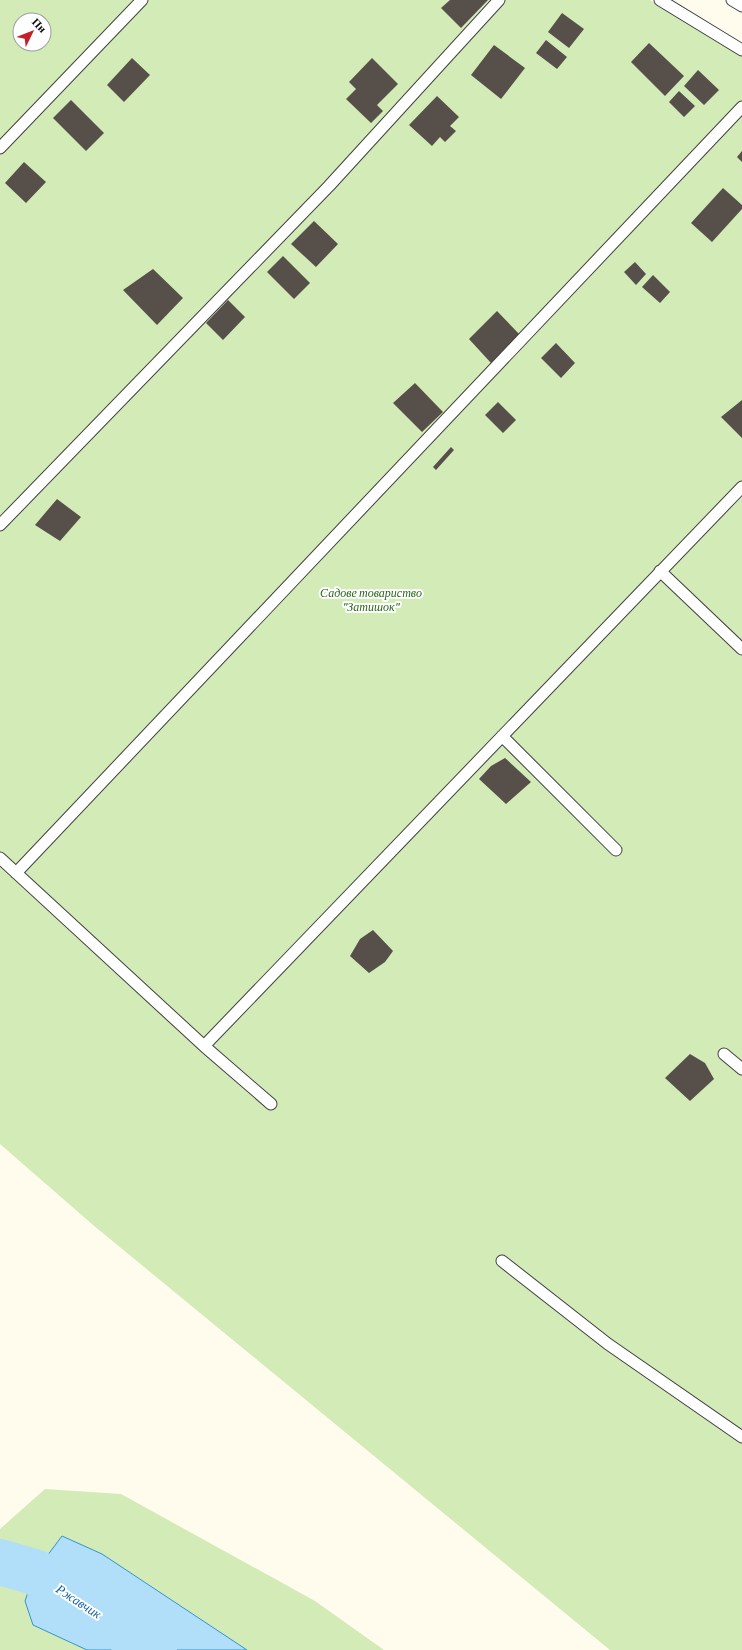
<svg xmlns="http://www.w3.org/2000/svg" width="742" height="1650" font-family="'Crimson Pro',serif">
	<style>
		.green { fill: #d2ebb7; fill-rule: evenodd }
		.water { fill: #b1def8; stroke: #3693d1 }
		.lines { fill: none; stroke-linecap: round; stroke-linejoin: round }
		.river { stroke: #b1def8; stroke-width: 46 }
		.building { fill: #574f4a }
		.service-casing { stroke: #414141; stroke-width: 13 }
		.service { stroke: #fff; stroke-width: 11 }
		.labels { text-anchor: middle; stroke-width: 4; stroke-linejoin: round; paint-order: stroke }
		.park-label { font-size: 12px; font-style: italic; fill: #2b671c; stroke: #fff }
		.water-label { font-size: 13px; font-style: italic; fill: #1364a3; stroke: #fff }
	</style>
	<rect width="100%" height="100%" fill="#fffcee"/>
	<!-- green -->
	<path class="green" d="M0 0H650L742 56V1650H610L93 1225 0 1144ZM20 20H44V44H20Z
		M45 1489 121 1494 315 1601 384 1650H0V1529Z"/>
	<!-- water -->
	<path class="water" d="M62 1536 102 1554 247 1650H87L33 1625 25 1601 35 1572Z"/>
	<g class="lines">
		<!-- river -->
		<path class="river" d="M0 1562 35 1572 154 1650"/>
	</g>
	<!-- building -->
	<path class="building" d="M450 0H488L461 28 441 8Z
		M562 13 584 29 569 48 548 32Z
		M546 40 567 57 557 69 536 53Z
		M649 43 684 76 665 96 631 62Z
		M494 45 525 68 501 99 471 75Z
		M132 58 150 75 124 102 107 85Z
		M372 58 398 84 377 105 383 111 371 123 346 99 356 89 349 82Z
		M698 70 719 90 704 105 684 86Z
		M679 91 695 106 684 117 669 102Z
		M437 96 459 117 450 126 456 131 445 142 440 137 432 146 409 125Z
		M71 100 104 133 86 151 53 118Z
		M742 151V162L737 157Z
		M24 162 46 182 26 203 5 183Z
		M723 188 742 205V209L712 242 691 223Z
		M314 221 338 244 316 267 291 244Z
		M283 256 310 283 294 299 267 272Z
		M635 262 646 274 636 285 624 272Z
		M153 269 183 298 157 325 123 290Z
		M653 275 670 292 660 303 642 287Z
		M228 300 245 317 223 340 206 323Z
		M497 311 520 335 491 363 469 339Z
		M556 343 575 363 561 378 541 358Z
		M415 383 443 412 422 432 393 403Z
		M742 400V438L721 417Z
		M498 402 516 420 503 433 485 415Z
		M451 447 454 450 436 470 433 467Z
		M57 499 81 517 60 541 35 525Z
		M505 758 531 782 506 804 479 779 491 766Z
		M373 930 393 951 385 962 369 973 350 956 360 939Z
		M690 1054 705 1063 714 1079 690 1101 665 1078Z"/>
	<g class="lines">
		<defs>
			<path id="service" d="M660 0 742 50
				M732 0 742 6
				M0 148 142 0
				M0 525 329 186 499 0
				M660 571 742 649
				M502 736 616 850
				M0 858 204 1046 271 1104
				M16 873 742 107
				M204 1046 742 487
				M724 1054 742 1069
				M502 1261 608 1344 742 1437"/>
		</defs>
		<!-- service casing -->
		<use href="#service" class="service-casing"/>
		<!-- service -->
		<use href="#service" class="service"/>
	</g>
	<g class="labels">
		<!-- park labels -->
		<g class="park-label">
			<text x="371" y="597">Садове товариство<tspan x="371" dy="14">"Затишок"</tspan></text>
		</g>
		<!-- water labels -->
		<g class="water-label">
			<text transform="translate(79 1601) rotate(33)" y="5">Ржавчик</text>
		</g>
	</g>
	<!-- north arrow -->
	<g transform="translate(32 32) rotate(47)"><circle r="19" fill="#ffffff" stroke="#9f9f9f"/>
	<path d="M0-3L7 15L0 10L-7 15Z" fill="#c22129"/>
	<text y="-6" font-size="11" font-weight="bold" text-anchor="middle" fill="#0e0e0e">Пн</text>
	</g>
</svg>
